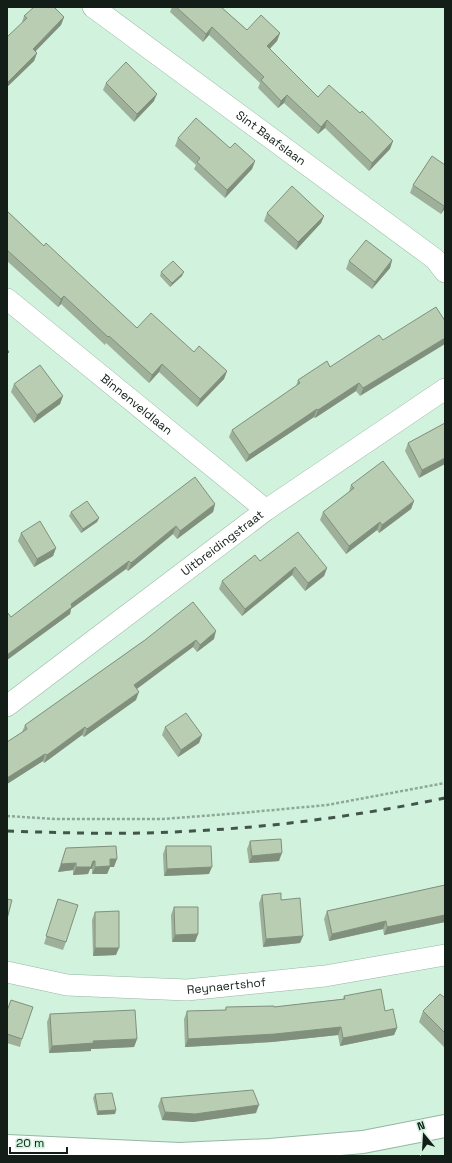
<svg xmlns="http://www.w3.org/2000/svg" width="452" height="1163" font-family="'Space Grotesk',sans-serif">
	<style>
		.lines { fill: none; stroke-linecap: round; stroke-linejoin: round }
		.street-casing { stroke: #96b6a2; stroke-width: 22 }
		.secondary-casing { stroke: #96b6a2; stroke-width: 24 }
		.path { stroke: #8ea898; stroke-width: 2.5; stroke-dasharray: 3 2; stroke-linecap: butt }
		.street { stroke: #fff; stroke-width: 21 }
		.secondary { stroke: #fff; stroke-width: 22 }
		.rail { stroke: #43554a; stroke-width: 3; stroke-dasharray: 7 7; stroke-linecap: butt }
		.wall { fill: #9eb099 }
		.shaded-wall { fill: #81907d }
		.building { fill: #b8cdb2; stroke: #81907d }
		.labels { text-anchor: middle; stroke-width: 4; stroke-linejoin: round; paint-order: stroke }
		.street-label { font-size: 12px; fill: #121e17; stroke: #d1f2dd }
	</style>
	<rect width="100%" height="100%" fill="#d1f2dd"/>
	<g class="lines">
		<defs>
			<g id="street">
				<path id="s1" d="M93 7 435 259 445 272"/>
				<path id="s2" d="M7 299 266 510"/>
				<path id="s3" d="M7 706 266 510 445 389"/>
				<path id="s4" d="M7 972 67 985 187 990 325 976 445 955"/>
			</g>
			<path id="secondary" d="M7 1146 179 1154 270 1150 363 1142 445 1126"/>
		</defs>
		<!-- street casing -->
		<use href="#street" class="street-casing"/>
		<!-- secondary casing -->
		<use href="#secondary" class="secondary-casing"/>
		<!-- path -->
		<path class="path" d="M7 816 55 819H163L241 813 327 805 445 783"/>
		<!-- street -->
		<use href="#street" class="street"/>
		<!-- secondary -->
		<use href="#secondary" class="secondary"/>
		<!-- rail -->
		<path class="rail" d="M7 831C69 833 130 835 192 831 277 827 362 815 445 798"/>
	</g>
	<!-- wall -->
	<path class="wall" d="M172 7H221L247 30 280 33 277 41 270 49 318 97 360 113 393 141 390 149 369 171 325 128 318 134 284 103 278 108 258 88 260 83 209 35 203 42 170 12Z
		M24 16 64 17 61 25 35 51 37 53 34 61 7 87 22 22Z
		M106 83 154 101 134 122 103 90Z
		M178 138 230 148 255 161 252 169 225 198 194 169 196 165 175 146Z
		M432 156 445 208 441 214 410 193 413 185Z
		M7 211 44 246 137 328 194 352 227 371 224 379 197 407 159 372 149 383 106 343 105 345 61 304 58 307 7 261Z
		M267 213 324 216 321 223 296 250 264 221Z
		M392 260 390 268 372 289 346 269 349 261Z
		M161 272 182 276 170 287 160 276Z
		M383 340 360 396 356 391 315 418 314 417 246 462 229 437 232 430 296 386 298 380 330 367Z
		M14 384 63 396 60 404 34 423 11 392Z
		M445 423 419 478 405 451 408 443Z
		M351 485 414 501 411 509 379 533 377 530 346 554 320 520 323 512 349 492Z
		M215 504 213 512 177 539 173 534 128 571 126 569 71 609 70 614 7 660V612L11 617Z
		M71 512 99 518 97 522 81 533 69 516Z
		M21 533 56 548 53 556 34 567 18 541Z
		M260 561 327 568 324 576 305 591 292 575 242 616 219 589 222 581Z
		M214 639 197 652 193 647 137 689 136 700 84 737 82 735 44 763 43 761 7 784V742L22 732 25 725 145 640Z
		M165 727 202 735 199 743 178 757 162 735Z
		M250 841 279 861 249 863 247 849Z
		M166 846 209 874 164 876 163 854Z
		M66 848 114 867H110L107 874H92V869H90L88 874 73 875V870L58 872Z
		M445 885V922L384 935 383 929 329 941 324 919 327 911Z
		M262 895 281 900 303 936 300 943 263 947 259 903Z
		M58 899 66 942 63 950 44 944Z
		M174 907 198 934 195 942H172L171 915Z
		M95 912 116 955 93 956 92 920Z
		M344 996 385 1011 397 1028 394 1035 340 1046 338 1035 272 1042 185 1047 184 1019 187 1011 225 1010 226 1007H274L343 999Z
		M445 998V1048L419 1022 423 1011Z
		M11 1000 22 1039 20 1047 7 1043V1010Z
		M50 1014 137 1039 134 1047 91 1049V1051L49 1053 47 1022Z
		M95 1094 116 1110 115 1114 97 1115 93 1098Z
		M161 1098 256 1113 193 1122 162 1120 158 1106Z"/>
	<!-- shaded-wall -->
	<path class="shaded-wall" d="M64 17 61 25 30 57 33 49Z
		M212 27 209 35 203 42 206 34Z
		M280 33 277 41 264 54 267 46Z
		M37 53 34 61 7 87V83Z
		M157 94 154 101 134 122 137 114Z
		M287 95 284 103 278 108 281 101Z
		M327 120 325 128 318 134 321 127Z
		M393 141 390 149 369 171 372 163Z
		M255 161 252 169 225 198 227 190Z
		M445 204V208L441 214 444 206Z
		M324 216 321 223 296 250 298 242Z
		M392 260 390 268 372 289 375 282Z
		M184 272 182 276 170 287 172 283Z
		M64 296 61 304 58 307 61 299Z
		M445 338V344L360 396 363 388Z
		M162 364 159 372 149 383 152 375Z
		M227 371 224 379 197 407 200 399Z
		M359 383 356 391 315 418 318 410Z
		M63 396 60 404 34 423 37 415Z
		M317 409 314 417 246 462 249 455Z
		M445 458V464L419 478 422 470Z
		M414 501 411 509 379 533 382 525Z
		M215 504 213 512 177 539 180 531Z
		M99 518 97 522 81 533 83 529Z
		M380 522 377 530 346 554 349 546Z
		M176 526 173 534 128 571 131 563Z
		M56 548 53 556 34 567 37 559Z
		M129 561 126 569 71 609 70 614 7 660V655L71 604Z
		M295 567 292 575 242 616 245 609Z
		M327 568 324 576 305 591 308 583Z
		M216 631 214 639 197 652 200 645Z
		M196 640 193 647 131 693 134 685Z
		M139 692 136 700 84 737 87 729Z
		M85 727 82 735 44 763 47 755Z
		M202 735 199 743 178 757 181 750Z
		M45 754 43 761 7 784V778Z
		M282 853 279 861 249 863 252 856Z
		M110 859H117L114 867H110L107 874H92L95 867Z
		M93 861H95L92 869H90L88 874 73 875 76 867Z
		M76 863 73 870 58 872 61 864Z
		M212 867 209 874 164 876 167 869Z
		M445 915V922L384 935 387 927Z
		M386 921 383 929 329 941 332 934Z
		M198 934 195 942H172L175 935Z
		M303 936 300 943 263 947 266 939Z
		M95 948H119L116 955 93 956Z
		M341 1027 338 1035 272 1042 185 1047 188 1039Z
		M397 1028 394 1035 340 1046 343 1038Z
		M137 1039 134 1047 91 1049V1051L49 1053 52 1046 93 1041Z
		M259 1105 256 1113 193 1122 162 1120 165 1112Z
		M116 1110 115 1114 97 1115 98 1111Z"/>
	<!-- building -->
	<path class="building" d="M34 7H54L64 17 33 49 37 53 7 83V37L27 18 24 16Z
		M176 7H221L247 30 261 15 280 33 267 46 318 97 329 85 360 113 362 111 393 141 372 163 327 120 321 127 287 95 281 101 261 80 264 77 212 27 206 34Z
		M126 62 157 94 137 114 106 83Z
		M196 118 230 148 235 143 255 161 227 190 197 162 200 158 178 138Z
		M432 156 445 165V204L444 206 413 185Z
		M292 186 324 216 298 242 267 213Z
		M7 211 44 246 46 243 137 328 151 313 194 352 199 346 227 371 200 399 162 364 152 375 109 336 108 337 64 296 61 299 7 250Z
		M366 240 392 260 375 282 349 261Z
		M173 261 184 272 172 283 161 272Z
		M436 307 445 321V338L363 388 359 383 318 410 317 409 249 455 232 430 300 383 298 380 327 361 330 367 379 335 383 340Z
		M7 349 9 352 7 354Z
		M40 365 63 396 37 415 14 384Z
		M445 423V458L422 470 408 443Z
		M383 461 414 501 382 525 380 522 349 546 323 512 354 488 351 485Z
		M195 477 215 504 180 531 176 526 131 563 129 561 71 604 72 607 7 655V612L11 617Z
		M87 501 99 518 83 529 71 512Z
		M40 521 56 548 37 559 21 533Z
		M298 532 327 568 308 583 295 567 245 609 222 581 255 555 260 561Z
		M193 602 216 631 200 645 196 640 134 685 139 692 87 729 85 727 47 755 45 754 7 778V742L27 729 25 725 145 640Z
		M186 713 202 735 181 750 165 727Z
		M281 839 282 853 252 856 250 841Z
		M116 846 117 859H110V866L95 867V861H93L91 867H76V863L61 864 66 848Z
		M166 846H211L212 867 167 869Z
		M445 885V915L387 927 386 921 332 934 327 911Z
		M281 893V900L300 898 303 936 266 939 262 895Z
		M7 899 12 900 7 919Z
		M58 899 78 905 66 942 46 936Z
		M174 907H198V934L175 935Z
		M119 911V948H95V912Z
		M381 989 385 1011 393 1009 397 1028 343 1038 341 1027 275 1034 188 1039 187 1011 226 1010V1007L274 1006V1007L309 1003 345 999 344 996Z
		M440 994 445 998V1033L423 1011Z
		M11 1000 33 1007 22 1039 7 1034V1011Z
		M135 1010 137 1039 93 1041 94 1043 52 1046 50 1014Z
		M253 1090 259 1105 195 1114 165 1112 161 1098Z
		M112 1093 116 1110 98 1111 95 1094Z"/>
	<g class="labels">
		<!-- street labels -->
		<g class="street-label">
			<text dy="4" stroke="none"><textPath href="#s1" startOffset="221">Sint Baafslaan</textPath></text>
			<text dy="4" stroke="none"><textPath href="#s2" startOffset="167">Binnenveldlaan</textPath></text>
			<text dy="4" stroke="none"><textPath href="#s3" startOffset="270">Uitbreidingstraat</textPath></text>
			<text dy="4" stroke="none"><textPath href="#s4" startOffset="221">Reynaertshof</textPath></text>
		</g>
	</g>
	<!-- border -->
	<rect width="452" height="1163" fill="none" stroke="#121e17" stroke-width="16"/>
	<!-- north arrow -->
	<g transform="translate(424 1135) rotate(342)" stroke="#d1f2dd" stroke-width="3" paint-order="stroke">
	<path d="M0-3L7 15L0 10L-7 15Z" fill="#121e17"/>
	<text y="-6" font-size="11" font-weight="bold" text-anchor="middle" fill="#121e17">N</text>
	</g>
	<!-- scale -->
	<path d="M10 1147v6h57v-6" fill="none" stroke="#121e17" stroke-width="2"/>
	<text x="16" y="1147" font-size="12" fill="#121e17" stroke="#d1f2dd" stroke-width="3" paint-order="stroke">20 m</text>
</svg>
